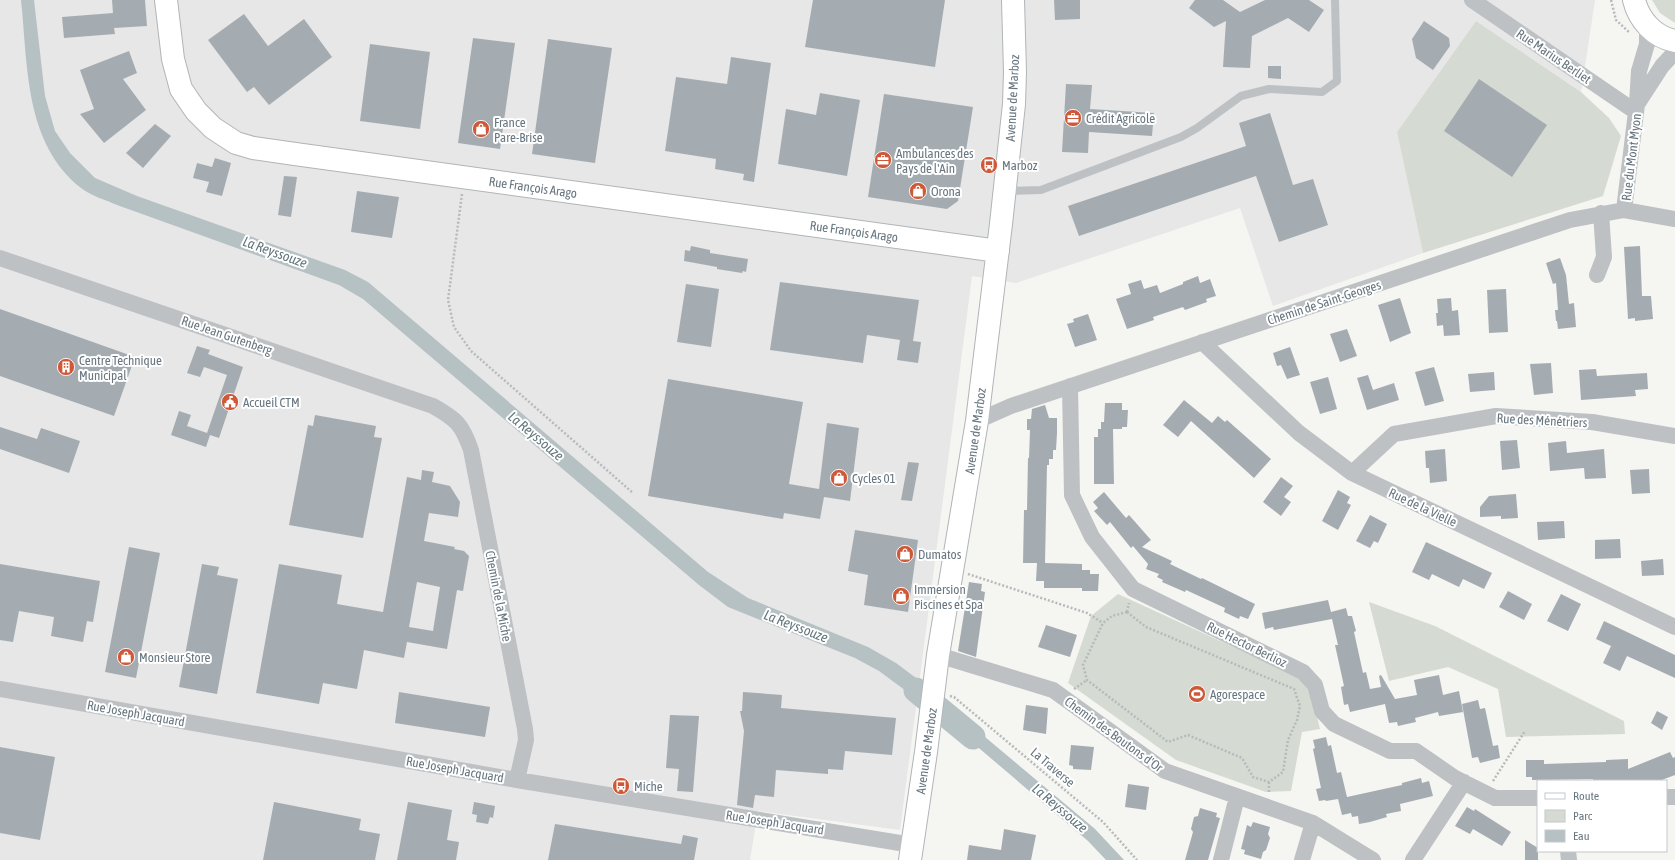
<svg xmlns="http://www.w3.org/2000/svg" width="1675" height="860" font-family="'Asap Condensed',sans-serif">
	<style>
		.built { fill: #e6e7e6 }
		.green { fill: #d5dad2 }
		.water { fill: #b6c1c4 }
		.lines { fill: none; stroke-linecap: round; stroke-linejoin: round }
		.river { stroke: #b6c1c4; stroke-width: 25 }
		.building { fill: #a5acb1; fill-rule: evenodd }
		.secondary-casing { stroke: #b0b5b8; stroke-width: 24 }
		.primary-casing { stroke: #b1b5b8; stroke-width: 24 }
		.path { stroke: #b7babc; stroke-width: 2.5; stroke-dasharray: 2 2; stroke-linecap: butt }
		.lane { stroke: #bdc1c4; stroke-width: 8 }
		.street { stroke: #bdc1c4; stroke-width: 16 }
		.secondary { stroke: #fff; stroke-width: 22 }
		.primary { stroke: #fff; stroke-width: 22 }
		.labels { text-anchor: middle; stroke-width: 4; stroke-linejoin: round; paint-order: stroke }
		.street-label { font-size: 13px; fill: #687680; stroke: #fff }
		.poi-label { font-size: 13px; fill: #687680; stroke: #fff; text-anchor: start }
		.water-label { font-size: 14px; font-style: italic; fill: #63777c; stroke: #fff }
	</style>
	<rect width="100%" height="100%" fill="#f5f5f2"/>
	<!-- built -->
	<path class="built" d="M0 0H1595L1581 92 1476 21 1397 132 1423 253 1273 306 1240 208 1016 283 972 276 900 830 758 811 750 860H0Z"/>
	<!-- green -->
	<path class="green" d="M1652 0H1675V23L1660 13Z
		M1476 21 1581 92 1609 118 1621 136 1603 196 1423 253 1397 132Z
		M1118 594 1292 674C1315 689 1314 704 1320 729L1302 732 1291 791 1266 792 1176 760 1068 683 1091 616Z
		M1369 602 1435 626 1624 721 1625 734 1506 737 1498 689 1448 667 1389 681Z"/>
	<!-- water -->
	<path class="water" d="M21 0H34L45 96 55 131 70 153 95 178 137 196 345 270 368 282 708 572 748 598 868 647 896 663 928 687 921 702 879 671 855 658 728 607 699 585 363 299 339 285 117 205C106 200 91 196 81 188 24 143 28 65 21 0Z
		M948 706 1095 829 1124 860H1106L1088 841 946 720Z"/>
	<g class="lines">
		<!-- river -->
		<path class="river" d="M916 690 973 737"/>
	</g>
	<!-- building -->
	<path class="building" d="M112 0H145L147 26 114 28 115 34 64 38 62 17 113 13Z
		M813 0H945L935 67 805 47Z
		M1054 0H1080V19L1055 20Z
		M1195 0H1223L1240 12 1265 0H1309L1324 10 1309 32 1288 18 1252 36 1250 68 1223 67 1226 21 1214 27 1189 8Z
		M244 14 268 46 304 19 332 57 269 105 254 87 247 92 208 40Z
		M1424 21 1449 38 1450 46 1433 70 1416 58 1412 39Z
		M473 38 515 43 500 149 458 143Z
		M548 39 612 48 595 163 532 154Z
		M370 44 430 52 420 129 360 121Z
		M129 51 137 73 123 79 146 110 104 143 80 114 94 109 80 70Z
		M731 57 771 63 754 182 743 180 744 174 715 169 716 159 665 151 676 77 727 84Z
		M1268 66H1281V79L1268 78Z
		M1479 79 1547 125 1512 177 1444 131Z
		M1066 84 1092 85 1090 109 1154 113 1152 136 1089 132 1088 153 1062 152Z
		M820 93 860 100 847 176 778 164 786 109 816 115Z
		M884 94 973 107 958 201 947 209 868 197Z
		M1270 113 1293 185 1313 179 1328 225 1279 242 1256 176 1079 236 1068 206 1246 146 1239 123Z
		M155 124 171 136 143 168 126 153Z
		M215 158 231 163 222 196 206 192 209 182 193 178 197 163 212 167Z
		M284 176 297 177 291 217 278 215Z
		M357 191 399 197 392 238 351 232Z
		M691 246 710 250V253L748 259 746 272 743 271 742 273 717 269V267L684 261 685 250 690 251Z
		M1640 246 1642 296H1651L1653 319 1635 321V318L1628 319 1624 247Z
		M1560 258 1566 275 1569 304 1574 303 1576 327 1558 329 1557 321H1556L1555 310H1558L1556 283 1553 284 1546 263Z
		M1198 276 1200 283 1210 279 1216 296 1206 299 1207 302 1185 310 1183 307 1153 317 1154 320 1127 329 1116 299 1131 294 1128 284 1141 280 1144 289 1157 285 1160 293 1183 284V282Z
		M780 282 919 300 913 341 921 342 918 363 897 360 900 340 867 335 863 363 770 350Z
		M686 284 719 289 711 347 677 342Z
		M1506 289 1508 332 1489 333 1487 290Z
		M1400 298 1411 333 1390 342 1378 305Z
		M1451 298 1452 311 1458 310 1460 335 1444 336 1443 325 1437 326 1436 313H1438L1437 299Z
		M0 309 135 357 114 416 0 376Z
		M1088 314 1097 340 1075 347 1067 324 1074 322 1073 319Z
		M1347 329 1357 356 1340 362 1330 334Z
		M197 346 210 350 208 354 243 367 219 438 210 435 206 447 171 435 179 411 191 415 187 426 207 433 227 375 204 367 200 377 187 373Z
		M1290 347 1300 375 1287 379 1281 365 1277 366 1273 353Z
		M1551 363 1553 393 1534 395 1530 364Z
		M1434 367 1444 401 1425 406 1415 372Z
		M1596 369 1597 376 1647 373 1648 389 1635 390 1636 396 1581 400 1579 370Z
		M1494 372 1495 390 1470 392 1468 374Z
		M1368 375 1373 390 1394 383 1399 400 1367 410 1357 378Z
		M1328 377 1337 409 1320 414 1310 382Z
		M668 379 803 402 789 484 819 489 827 423 859 428 850 501 824 497 820 519 784 513 783 519 648 496Z
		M1184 400 1212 423 1218 416 1225 422 1227 420 1271 459 1254 478 1191 421 1178 437 1163 425Z
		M1105 403H1122V410H1128L1127 427H1122V429H1113L1114 484H1094V437H1098V429H1101V422H1104Z
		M1045 405 1049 418H1057V433L1056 450H1053V459H1049V465H1047L1045 563 1082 564V570H1090V574H1099L1098 591H1082V588H1044V581H1036L1037 563H1023L1024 510H1027L1028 458H1029L1030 430H1027V419H1031L1032 409Z
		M315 415 376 426 374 437 382 438 363 538 289 525 308 425 313 426Z
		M0 427 37 439 41 428 80 441 69 473 0 449Z
		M1517 440 1520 468 1502 470 1500 441Z
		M1566 441 1567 453 1604 449 1606 478 1585 479 1584 468 1550 471 1548 443Z
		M1445 449 1447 481 1430 483 1429 468H1426L1425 451Z
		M908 462 919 463 912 501 901 500Z
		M1649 469 1650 493 1632 494 1630 470Z
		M422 470 434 472 432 482 450 486 460 502 458 517 429 513 424 541 455 547 454 549 464 551 469 556 463 591 457 590 447 649 407 642 404 658 364 650 357 689 323 683 319 704 256 693 279 564 342 575 337 604 383 612 407 477 421 480ZM417 582 440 587 433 631 409 627Z
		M1281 477 1293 486 1284 497 1291 502 1281 516 1263 502Z
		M1338 490 1350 497 1347 503 1351 505 1338 530 1322 521Z
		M1104 492 1126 518 1129 515 1151 540 1142 547 1172 561 1170 564 1201 579 1202 578 1255 604 1248 619 1240 616 1239 619 1224 612 1225 608 1186 590 1185 592 1162 582 1163 580 1157 577 1159 574 1146 569 1148 564 1133 546 1131 548 1110 522 1107 525 1094 511 1098 508 1093 502Z
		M1516 494 1518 518 1501 519V516L1480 517V507L1489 496Z
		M1370 515 1387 524 1378 543 1374 541 1370 548 1356 541Z
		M1564 521 1565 538 1538 540 1537 522Z
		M855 530 918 540 908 612 864 605 868 575 848 571Z
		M1620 539 1621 558 1595 559V540Z
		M1426 542 1492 573 1484 589 1463 579 1459 587 1432 574 1429 580 1412 572Z
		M129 547 160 553 136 678 105 672Z
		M1663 559 1664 575 1642 576 1641 561Z
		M0 564 100 581 93 622 87 621 83 642 51 636 54 617 19 611 13 642 0 640Z
		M202 564 219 567 217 575 238 579 217 694 179 687Z
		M969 582 982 584 981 591 985 592 976 657 958 651Z
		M1508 591 1532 604 1524 620 1499 607Z
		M1561 594 1581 604 1568 631 1547 621Z
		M1328 600 1331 612 1346 608 1348 616H1352L1356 631 1354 632 1363 673 1366 672 1370 689 1381 687 1379 676 1381 675 1395 699 1417 695 1414 680 1439 675 1443 695 1459 691 1463 712 1439 716 1438 712 1415 718 1416 722 1398 726 1397 722 1389 723 1385 704 1350 712 1348 704 1344 705 1341 687 1344 686 1335 645H1338L1332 619 1274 630 1273 627 1265 629 1262 613Z
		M1604 621 1675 655V678L1627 656 1620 671 1603 663 1611 646 1596 639Z
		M1046 625 1077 635 1070 657 1038 647Z
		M399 692 490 707 485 737 395 723Z
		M743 692 782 695 781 708 896 718 892 755 845 751 843 770 828 769V774L776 770 774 797 755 795 753 808 737 805 744 731 740 711H742Z
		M1478 700 1480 709 1485 708 1493 746 1498 745 1500 758 1480 763 1478 757 1472 758 1462 704Z
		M1026 705 1048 708 1046 734 1023 730Z
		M1657 711 1668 717 1662 730 1651 723Z
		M670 715 699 716 693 792 677 791 679 769 666 768Z
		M1326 737 1328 746 1331 745 1337 773 1341 772 1347 797 1402 785V783L1421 778 1422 783 1429 781 1433 796 1400 804 1401 811 1386 814 1387 817 1370 822 1359 824 1358 816 1352 817 1351 813 1342 815 1338 799 1326 801 1325 800 1319 801 1316 789 1321 788 1313 749 1315 748 1313 740Z
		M1071 745 1094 747 1091 770 1073 769V766L1069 765Z
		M0 747 55 757 40 840 0 833Z
		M1670 752 1673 758 1675 757V775L1659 781H1593V779L1532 780V777H1526V760H1544V764L1606 762V760L1628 759V769Z
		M1128 784 1149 787 1146 810 1125 807Z
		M274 802 361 819 359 830 380 834 375 860H263Z
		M408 802 452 810 447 840 459 842 456 860H397Z
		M474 802 495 806 493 818 490 817 488 824 476 822 477 815 472 814Z
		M1467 807 1474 811 1475 809 1511 832 1502 846 1473 829 1470 834 1455 826Z
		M1200 808 1217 813 1216 817 1220 818 1208 860H1185L1193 832 1191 829 1194 817 1198 816Z
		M1253 822 1270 827 1268 834 1270 838 1266 850 1263 852 1261 859 1244 854 1245 850 1241 849 1247 825 1251 827Z
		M555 824 681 844 683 835 698 838 694 860H548Z
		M1004 829 1036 835 1031 860H967L969 845 1001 850Z
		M1525 840 1538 848V860H1525Z"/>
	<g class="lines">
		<defs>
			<path id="secondary" d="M166 0 173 59 181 89 196 111 213 128 236 143 253 148 295 154 998 251
				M910 860 926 752 938 655 977 421 1001 224 1014 104 1015 72 1013 0"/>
			<path id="primary" d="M1634 0C1639 20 1654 37 1675 41"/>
		</defs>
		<!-- secondary casing -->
		<use href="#secondary" class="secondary-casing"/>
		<!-- primary casing -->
		<use href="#primary" class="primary-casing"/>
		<!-- path -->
		<path class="path" d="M1611 0 1616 20 1630 33
			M462 194 448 300 454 327 471 351 633 493
			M968 574 1087 613 1103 623
			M1127 612 1146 627 1294 689 1300 706 1297 720 1288 740 1283 772 1269 782 1253 777 1242 758 1188 735 1168 742 1087 680 1083 665 1103 623 1112 616Z
			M1127 612 1129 603
			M1074 689 1087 680
			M950 696 954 697 1103 822 1137 860
			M1493 781 1525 731
			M1269 782V793"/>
		<!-- lane -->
		<path class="lane" d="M1006 191 1041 190 1181 137 1197 128 1241 96 1269 89 1322 92 1337 81 1335 0"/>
		<!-- street -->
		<path class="street" d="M1472 0 1636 112
			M1638 103 1662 66 1675 52
			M1624 210 1637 104 1639 71 1647 44V26
			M0 258 433 406C456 419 462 424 471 450L525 729 526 740 517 780
			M1597 275 1604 257 1601 213
			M1202 342 1299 433 1352 473 1675 627
			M1070 386 1072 495 1092 537 1133 589 1303 672 1315 685 1322 711 1334 724 1390 751H1416L1455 778 1495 798H1538
			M977 421 1011 406 1570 220 1624 210 1675 219
			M1352 473 1394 434 1496 416 1592 422 1675 436
			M938 655 1053 690 1165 771 1313 823 1373 860
			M0 689 517 780 912 845
			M1666 797H1675
			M1568 851 1569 860
			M1221 860 1237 797
			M1302 860 1313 823
			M1413 860 1464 782"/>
		<!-- secondary -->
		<use href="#secondary" class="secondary"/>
		<!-- primary -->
		<use href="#primary" class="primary"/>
	</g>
	<!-- icons -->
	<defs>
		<symbol id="office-disc" viewBox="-11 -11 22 22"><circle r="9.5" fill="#ce5939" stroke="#fff"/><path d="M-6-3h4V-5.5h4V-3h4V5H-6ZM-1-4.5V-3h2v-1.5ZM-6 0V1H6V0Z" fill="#fff"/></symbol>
		<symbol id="shop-disc" viewBox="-11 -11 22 22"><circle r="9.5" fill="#ce5939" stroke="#fff"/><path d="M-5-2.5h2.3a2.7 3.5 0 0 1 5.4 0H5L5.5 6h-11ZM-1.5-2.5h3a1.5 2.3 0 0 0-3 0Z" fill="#fff"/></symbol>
		<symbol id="bus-disc" viewBox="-11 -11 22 22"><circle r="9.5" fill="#ce5939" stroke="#fff"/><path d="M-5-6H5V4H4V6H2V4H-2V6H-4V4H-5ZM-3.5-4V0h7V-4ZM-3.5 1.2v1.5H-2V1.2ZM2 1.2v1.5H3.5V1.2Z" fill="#fff"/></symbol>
		<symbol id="building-disc" viewBox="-11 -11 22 22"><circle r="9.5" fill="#ce5939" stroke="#fff"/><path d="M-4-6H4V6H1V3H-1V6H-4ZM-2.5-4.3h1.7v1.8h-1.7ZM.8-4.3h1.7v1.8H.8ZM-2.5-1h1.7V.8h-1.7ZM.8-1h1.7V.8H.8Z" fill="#fff"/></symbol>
		<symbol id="civic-disc" viewBox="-11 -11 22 22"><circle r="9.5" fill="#ce5939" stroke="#fff"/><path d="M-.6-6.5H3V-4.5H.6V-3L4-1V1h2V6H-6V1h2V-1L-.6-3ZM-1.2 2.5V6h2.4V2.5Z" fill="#fff"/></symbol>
		<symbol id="stadium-disc" viewBox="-11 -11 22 22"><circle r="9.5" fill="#ce5939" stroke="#fff"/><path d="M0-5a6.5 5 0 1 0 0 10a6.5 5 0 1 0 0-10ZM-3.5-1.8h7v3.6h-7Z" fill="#fff"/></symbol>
	</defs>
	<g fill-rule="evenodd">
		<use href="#office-disc" x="1063" y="108" width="20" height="20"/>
		<use href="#shop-disc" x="471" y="119" width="20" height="20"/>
		<use href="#office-disc" x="873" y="150" width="20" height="20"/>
		<use href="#bus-disc" x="979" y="155" width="20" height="20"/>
		<use href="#shop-disc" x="908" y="181" width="20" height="20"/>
		<use href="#building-disc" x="56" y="357" width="20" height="20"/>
		<use href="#civic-disc" x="220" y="392" width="20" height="20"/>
		<use href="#shop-disc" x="829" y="468" width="20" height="20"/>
		<use href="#shop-disc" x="895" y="544" width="20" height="20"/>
		<use href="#shop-disc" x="891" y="586" width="20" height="20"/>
		<use href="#shop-disc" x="116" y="647" width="20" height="20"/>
		<use href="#stadium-disc" x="1187" y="684" width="20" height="20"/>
		<use href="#bus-disc" x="611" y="776" width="20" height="20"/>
	</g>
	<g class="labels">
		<!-- street labels -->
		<g class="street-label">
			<text transform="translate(1554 56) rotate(34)" y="5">Rue Marius Berliet</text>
			<text transform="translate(1012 98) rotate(-87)" y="5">Avenue de Marboz</text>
			<text transform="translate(1631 157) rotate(-83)" y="5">Rue du Mont Myon</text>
			<text transform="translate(533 187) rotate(8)" y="5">Rue François Arago</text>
			<text transform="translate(854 231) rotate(8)" y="5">Rue François Arago</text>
			<text transform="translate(1324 302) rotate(-18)" y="5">Chemin de Saint-Georges</text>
			<text transform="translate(227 335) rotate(19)" y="5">Rue Jean Gutenberg</text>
			<text transform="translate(1542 420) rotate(3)" y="5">Rue des Ménétriers</text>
			<text transform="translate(975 431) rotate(-82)" y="5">Avenue de Marboz</text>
			<text transform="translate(1423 507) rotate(25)" y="5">Rue de la Vielle</text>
			<text transform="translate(499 596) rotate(79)" y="5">Chemin de la Miche</text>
			<text transform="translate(1247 644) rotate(26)" y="5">Rue Hector Berlioz</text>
			<text transform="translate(136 713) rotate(10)" y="5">Rue Joseph Jacquard</text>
			<text transform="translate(1114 734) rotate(36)" y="5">Chemin des Boutons d'Or</text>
			<text transform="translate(926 751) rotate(-82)" y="5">Avenue de Marboz</text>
			<text transform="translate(1053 767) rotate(40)" y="5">La Traverse</text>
			<text transform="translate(455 769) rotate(10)" y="5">Rue Joseph Jacquard</text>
			<text transform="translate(775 822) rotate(9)" y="5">Rue Joseph Jacquard</text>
		</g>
		<!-- poi labels -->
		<g class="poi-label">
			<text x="1086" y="123">Crédit Agricole</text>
			<text x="494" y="127">France<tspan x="494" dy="15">Pare-Brise</tspan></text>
			<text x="896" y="158">Ambulances des<tspan x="896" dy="15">Pays de l'Ain</tspan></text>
			<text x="1002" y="170">Marboz</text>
			<text x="931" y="196">Orona</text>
			<text x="79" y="365">Centre Technique<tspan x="79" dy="15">Municipal</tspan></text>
			<text x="243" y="407">Accueil CTM</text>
			<text x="852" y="483">Cycles 01</text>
			<text x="918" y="559">Dumatos</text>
			<text x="914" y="594">Immersion<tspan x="914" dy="15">Piscines et Spa</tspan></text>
			<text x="139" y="662">Monsieur Store</text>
			<text x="1210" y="699">Agorespace</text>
			<text x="634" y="791">Miche</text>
		</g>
		<!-- water labels -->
		<g class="water-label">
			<text transform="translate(275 252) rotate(20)" y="5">La Reyssouze</text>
			<text transform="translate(536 436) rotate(40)" y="5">La Reyssouze</text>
			<text transform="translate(796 626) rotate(21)" y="5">La Reyssouze</text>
			<text transform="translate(1060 808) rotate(40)" y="5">La Reyssouze</text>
		</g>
	</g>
	<!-- legend -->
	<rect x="1537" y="780" width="130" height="72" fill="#ffffff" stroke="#c3c8cc"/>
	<rect x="1545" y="793" width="20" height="6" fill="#ffffff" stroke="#c3c8cc"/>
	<text x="1573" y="800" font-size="12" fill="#687680">Route</text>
	<rect x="1545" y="810" width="20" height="12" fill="#d5dad2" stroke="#c3c8cc"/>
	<text x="1573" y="820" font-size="12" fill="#687680">Parc</text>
	<rect x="1545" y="830" width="20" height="12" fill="#b6c1c4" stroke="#c3c8cc"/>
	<text x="1573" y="840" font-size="12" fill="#687680">Eau</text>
</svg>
